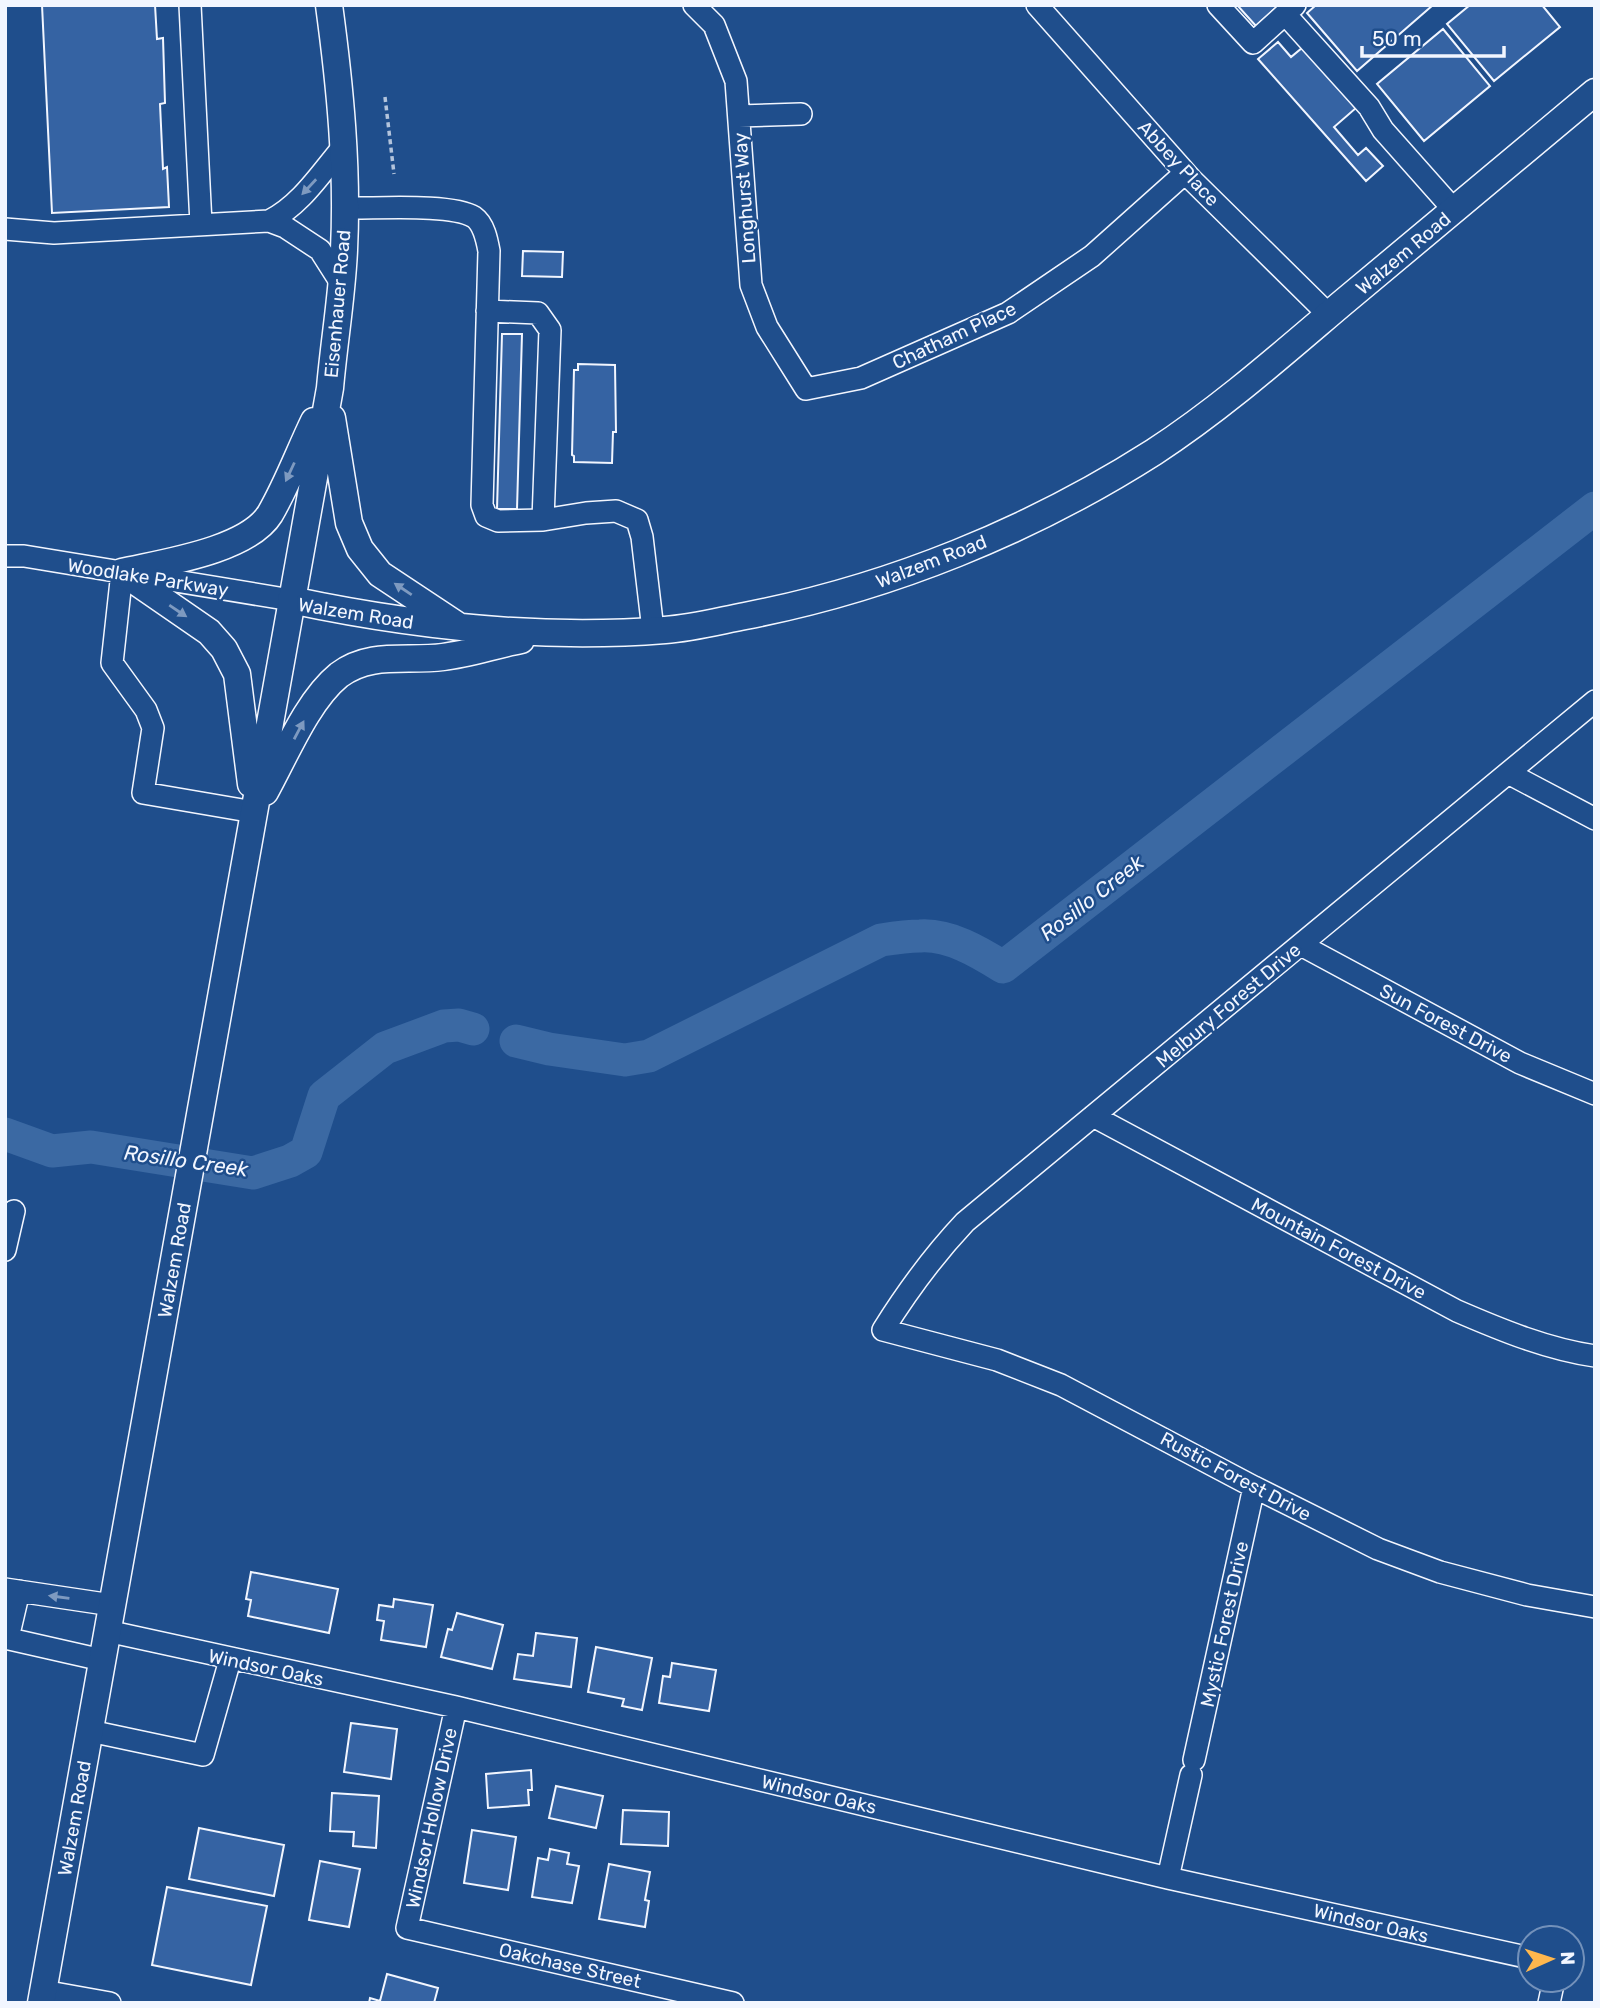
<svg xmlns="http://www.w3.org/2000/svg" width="1600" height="2008" font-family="Rubik,sans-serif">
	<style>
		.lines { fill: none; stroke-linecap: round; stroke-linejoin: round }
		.river { stroke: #3b69a3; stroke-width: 33 }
		.building { fill: #3563a3; stroke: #f2f6ff; stroke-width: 2 }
		.minor-casing { stroke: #f2f6ff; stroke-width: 24 }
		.major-casing { stroke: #f2f6ff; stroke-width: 29 }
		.path { stroke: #b3c4dc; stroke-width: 3.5; stroke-dasharray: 5 3.5; stroke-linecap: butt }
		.minor { stroke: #1f4e8c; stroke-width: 21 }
		.major { stroke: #1f4e8c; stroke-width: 26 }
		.oneway { fill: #7e9ac0 }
		.labels { text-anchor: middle; stroke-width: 5; stroke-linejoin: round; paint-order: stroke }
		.street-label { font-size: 19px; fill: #f2f6ff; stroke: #1f4e8c }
		.water-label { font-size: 21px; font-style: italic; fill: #f2f6ff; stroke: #1f4e8c }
	</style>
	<rect width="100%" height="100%" fill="#1f4e8c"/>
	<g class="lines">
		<!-- river -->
		<path class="river" d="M516 1041 549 1049 625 1060 649 1056 881 940C894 938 907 936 920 936 949 934 979 952 1003 967L1595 508
			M5 1134 52 1151 91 1147 253 1173 290 1161 306 1152 324 1096 385 1048 444 1026 459 1025 473 1029"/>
	</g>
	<!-- building -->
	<path class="building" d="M42 5H155L157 39 163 38 165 103 160 104 163 169 167 167 169 207 52 213Z
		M1237 5H1279L1256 26Z
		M1316 5H1433L1357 71 1307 13Z
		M1470 5H1542L1560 27 1494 81 1447 24Z
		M1443 29 1490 86 1424 141 1377 84Z
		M1278 42 1291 57 1302 48 1356 108 1334 127 1358 155 1366 148 1383 166 1366 181 1258 59Z
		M523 251 563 252 562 277 522 276Z
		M502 334H522L517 509H497Z
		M578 364 615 365 616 432H613L612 463 574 462V456L572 455 574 370H578Z
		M251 1572 338 1589 329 1633 248 1616 251 1600 246 1599Z
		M394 1599 433 1605 426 1647 381 1640 384 1621 377 1620 379 1605 393 1607Z
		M457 1613 503 1625 492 1669 441 1657 448 1629 452 1630Z
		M536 1633 577 1638 571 1687 514 1679 518 1654 533 1656Z
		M596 1647 652 1658 642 1710 622 1706 624 1699 588 1692Z
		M672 1663 716 1670 709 1711 659 1703 663 1676 670 1677Z
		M351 1723 397 1729 391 1779 344 1772Z
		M531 1770 532 1790H528L529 1805 488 1808 486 1774Z
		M556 1786 603 1796 596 1828 549 1818Z
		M332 1793 379 1796 376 1848 353 1846 354 1832 330 1831Z
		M623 1810 669 1812 668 1846 621 1844Z
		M199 1828 284 1845 274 1896 189 1879Z
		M472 1830 516 1837 508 1890 464 1883Z
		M550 1849 569 1853 567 1864 579 1866 572 1903 532 1897 538 1858 548 1860Z
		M320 1861 360 1869 349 1927 309 1920Z
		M609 1864 650 1872 645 1900 649 1901 645 1927 599 1919Z
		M167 1887 267 1906 251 1985 152 1965Z
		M387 1974 438 1988 434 2003H369L370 1998 380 2001Z"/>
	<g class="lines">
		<defs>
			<path id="minor" d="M190 5 201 224
				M694 5 714 25 736 81 751 285 767 327 806 389 861 378 1008 313 1092 256 1185 173
				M1037 5 1191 179 1329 315
				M1218 5 1253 43 1295 5
				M1285 14 1369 107 1383 130 1454 210
				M739 116 801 114
				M345 208C373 209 451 203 474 217 484 224 487 240 489 251L482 505 486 516 498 521 543 520 586 513 616 511 637 520 642 537 653 630
				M269 221 285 227 320 250 341 283
				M5 229 54 233 269 221C300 206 321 173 343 147
				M487 311 538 313 550 330 543 520
				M5 556H24L291 600
				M122 572 112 663 146 710 153 728 143 793 254 812
				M1595 701 965 1222C933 1256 908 1290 883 1330L997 1360 1061 1385 1254 1487 1378 1549 1440 1572 1527 1595 1595 1607
				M1508 773 1595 819
				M1301 945 1520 1063 1595 1094
				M1093 1116 1457 1311C1501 1330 1547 1349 1595 1356
				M5 1250 14 1211
				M5 1589 112 1605
				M107 1631 456 1707 1168 1878 1530 1958
				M5 1638 102 1660
				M8 1638 19 1591
				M456 1707 407 1928 733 2003
				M90 1731 203 1755 230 1660
				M1194 1760 1254 1487
				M1168 1878 1191 1775
				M43 1991 110 2003
				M1549 2003 1554 1980"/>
			<path id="major" d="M332 418 349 523 360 549 380 574 457 625
				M122 572C161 563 247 551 270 514 287 485 299 452 314 421
				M122 572 209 632 224 649 237 674 251 784
				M291 600C413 626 540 640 665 630 692 628 719 621 745 616 890 588 1030 531 1154 452 1220 409 1280 356 1340 305 1425 234 1510 163 1595 92
				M265 792C285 756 307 701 339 675 371 651 407 662 443 657 468 654 495 645 521 640
				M41 2003 330 388C334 342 342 296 344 250 348 168 340 86 329 5"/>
		</defs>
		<!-- minor casing -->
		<use href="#minor" class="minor-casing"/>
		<!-- major casing -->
		<use href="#major" class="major-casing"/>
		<!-- path -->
		<path class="path" d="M385 97 394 174"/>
		<!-- minor -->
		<use href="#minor" class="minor"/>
		<!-- major -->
		<use href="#major" class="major"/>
	</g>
	<!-- one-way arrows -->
	<defs><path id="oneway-solid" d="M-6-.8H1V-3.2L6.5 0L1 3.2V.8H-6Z" transform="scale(1.75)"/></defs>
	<g class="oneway">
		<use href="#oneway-solid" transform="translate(309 187) rotate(133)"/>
		<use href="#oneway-solid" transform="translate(290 472) rotate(115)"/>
		<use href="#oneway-solid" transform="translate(403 589) rotate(-146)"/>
		<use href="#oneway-solid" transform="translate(178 611) rotate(34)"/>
		<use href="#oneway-solid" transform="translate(299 730) rotate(-62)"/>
		<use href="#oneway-solid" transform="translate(59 1597) rotate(-172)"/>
	</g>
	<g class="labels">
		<!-- street labels -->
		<g class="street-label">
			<text transform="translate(1179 163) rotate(47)" y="7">Abbey Place</text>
			<text transform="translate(744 198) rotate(-94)" y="7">Longhurst Way</text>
			<text transform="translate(1403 253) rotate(-40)" y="7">Walzem Road</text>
			<text transform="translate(337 304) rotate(-85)" y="7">Eisenhauer Road</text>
			<text transform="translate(954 335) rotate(-25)" y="7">Chatham Place</text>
			<text transform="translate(931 561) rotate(-21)" y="7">Walzem Road</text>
			<text transform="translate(148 577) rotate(9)" y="7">Woodlake Parkway</text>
			<text transform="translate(356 613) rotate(9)" y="7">Walzem Road</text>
			<text transform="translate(1228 1005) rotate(-40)" y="7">Melbury Forest Drive</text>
			<text transform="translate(1446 1023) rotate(28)" y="7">Sun Forest Drive</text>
			<text transform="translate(1339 1248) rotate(28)" y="7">Mountain Forest Drive</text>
			<text transform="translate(174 1260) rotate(-80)" y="7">Walzem Road</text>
			<text transform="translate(1236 1476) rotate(28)" y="7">Rustic Forest Drive</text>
			<text transform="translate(1224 1624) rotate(-78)" y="7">Mystic Forest Drive</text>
			<text transform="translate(266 1667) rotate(12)" y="7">Windsor Oaks</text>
			<text transform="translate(819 1794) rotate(13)" y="7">Windsor Oaks</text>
			<text transform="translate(74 1818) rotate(-80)" y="7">Walzem Road</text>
			<text transform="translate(431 1818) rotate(-78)" y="7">Windsor Hollow Drive</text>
			<text transform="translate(1371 1923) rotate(13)" y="7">Windsor Oaks</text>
			<text transform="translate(570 1965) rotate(13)" y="7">Oakchase Street</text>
		</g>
		<!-- water labels -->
		<g class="water-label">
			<text transform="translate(1092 898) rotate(-38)" y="7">Rosillo Creek</text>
			<text transform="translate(186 1161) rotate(8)" y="7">Rosillo Creek</text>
		</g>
	</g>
	<!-- border -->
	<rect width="1600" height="2008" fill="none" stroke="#f2f6ff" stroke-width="14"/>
	<!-- north arrow -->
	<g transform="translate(1551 1959) rotate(87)"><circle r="33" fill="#1f4e8c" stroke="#7391ba" stroke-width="2"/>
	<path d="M0-5L12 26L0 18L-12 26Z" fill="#ffb74d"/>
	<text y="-10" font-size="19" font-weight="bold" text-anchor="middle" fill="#f2f6ff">N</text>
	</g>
	<!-- scale -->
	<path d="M1362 46v10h142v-10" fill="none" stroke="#f2f6ff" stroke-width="3.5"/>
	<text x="1372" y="46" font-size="21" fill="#f2f6ff" stroke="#1f4e8c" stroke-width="5" paint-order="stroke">50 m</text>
</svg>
